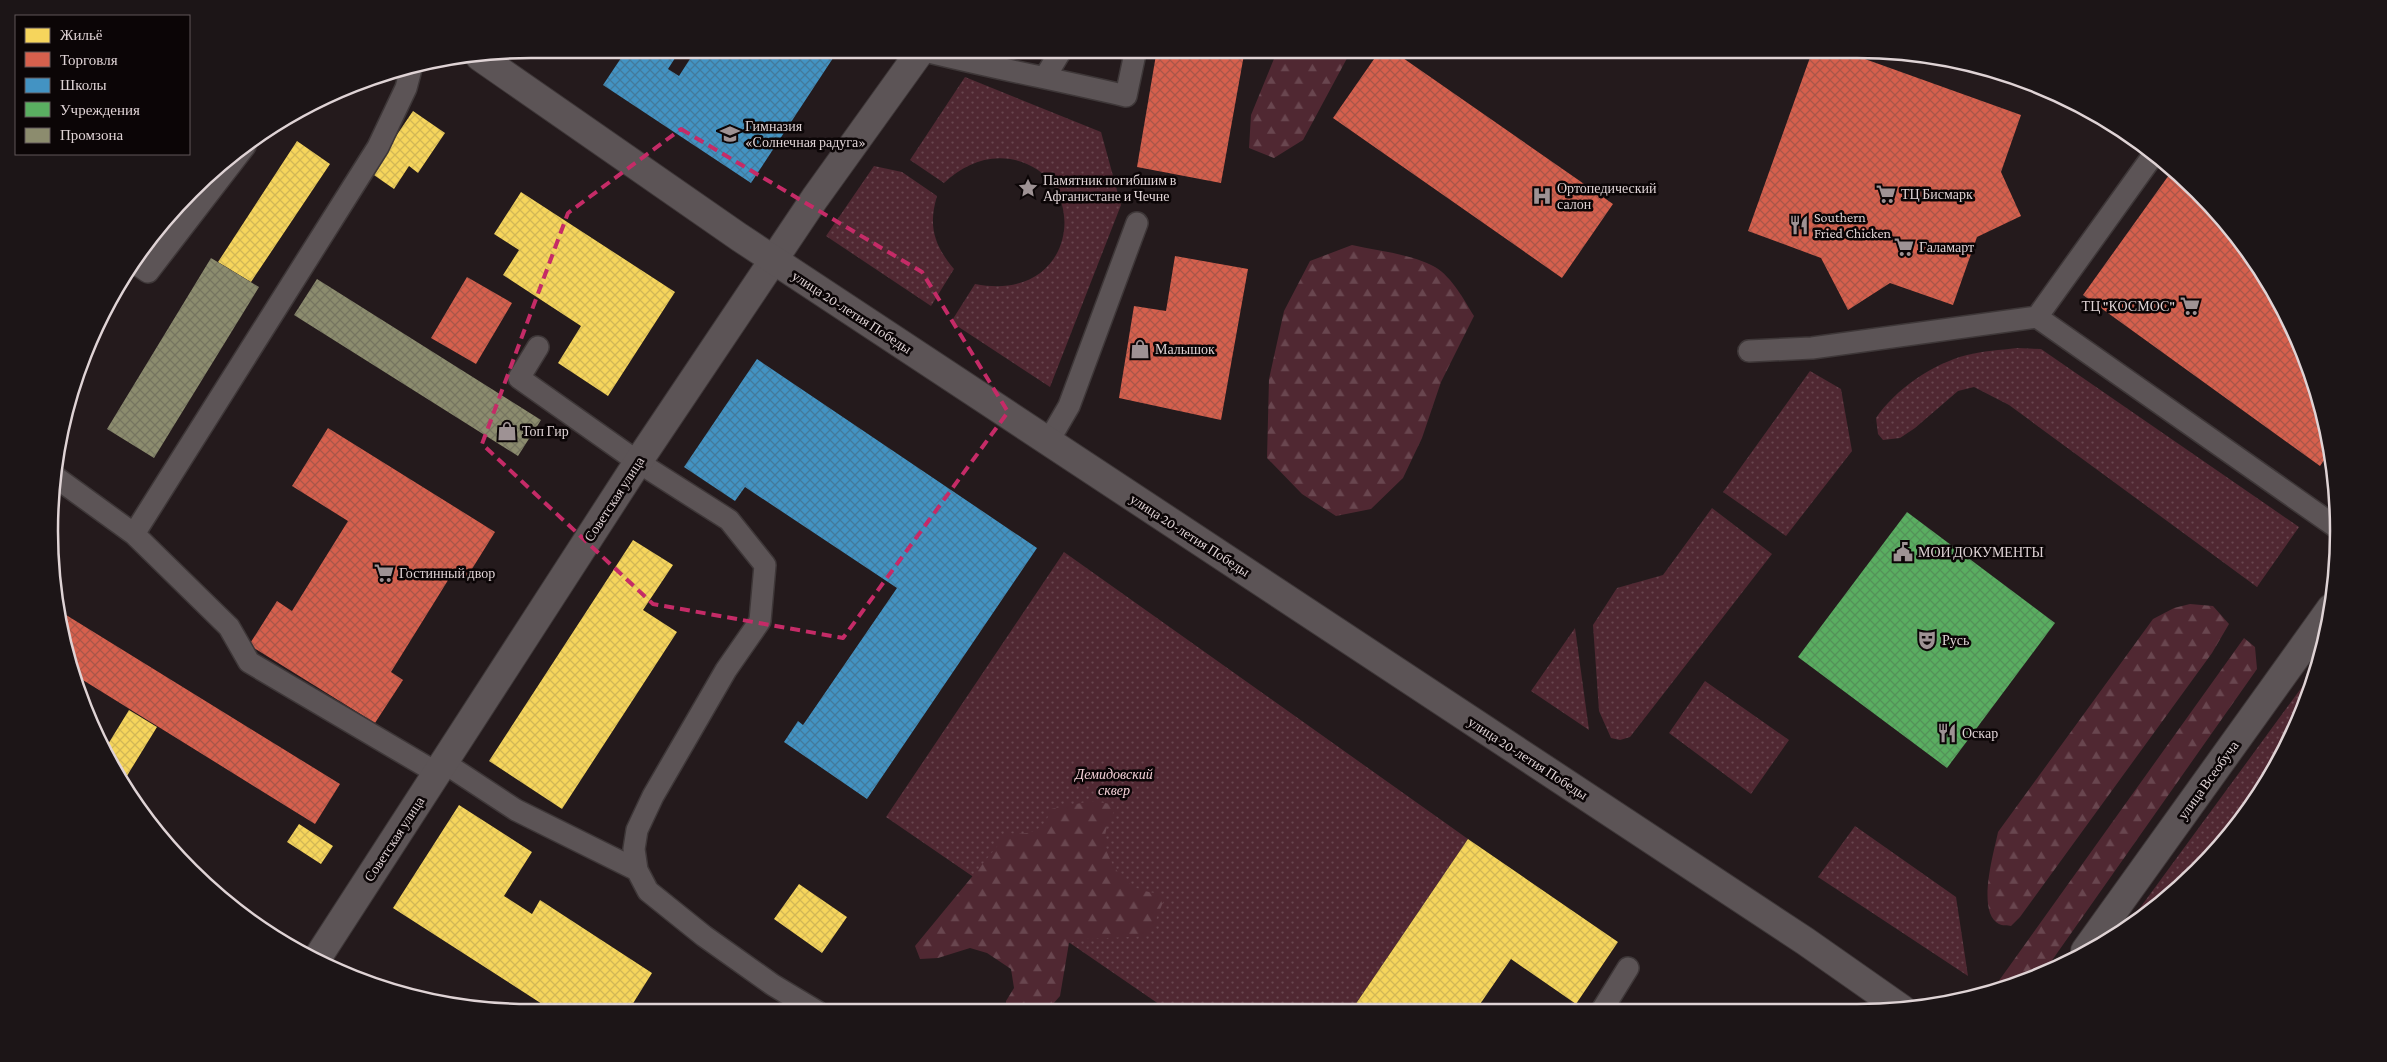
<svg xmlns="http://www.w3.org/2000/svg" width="2387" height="1062" font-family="'Crimson Pro',serif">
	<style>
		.green { fill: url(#green-dots) }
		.forest { fill: url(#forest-firs) }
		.homes { fill: url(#homes-cross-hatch) }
		.shops { fill: url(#shops-cross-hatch) }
		.schools { fill: url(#schools-cross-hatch) }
		.public { fill: url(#public-cross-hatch) }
		.industry { fill: url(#industry-cross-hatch) }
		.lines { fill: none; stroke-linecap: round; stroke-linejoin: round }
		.service-casing { stroke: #3e3738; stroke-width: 24 }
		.minor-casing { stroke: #3e3738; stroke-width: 30 }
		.tertiary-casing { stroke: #3e3738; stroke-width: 30 }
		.service { stroke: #5c5456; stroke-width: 21 }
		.minor { stroke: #5c5456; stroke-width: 28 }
		.tertiary { stroke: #5c5456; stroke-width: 28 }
		.marked { fill: none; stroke: #c52b67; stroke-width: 4; stroke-dasharray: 10 6; stroke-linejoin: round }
		.labels { text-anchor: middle; stroke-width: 5; stroke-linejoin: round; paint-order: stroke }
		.poi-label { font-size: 14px; fill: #dfd3d5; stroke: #0b0506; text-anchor: start }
		.street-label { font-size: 14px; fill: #dfd3d5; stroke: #0b0506 }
		.park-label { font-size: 14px; font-style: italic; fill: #f6d1d8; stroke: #0b0506 }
		.rim { fill: none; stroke: #dfd3d5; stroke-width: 2.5 }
	</style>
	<defs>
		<pattern id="green-dots" width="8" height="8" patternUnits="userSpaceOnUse" patternTransform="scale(1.25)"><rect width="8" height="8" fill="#502832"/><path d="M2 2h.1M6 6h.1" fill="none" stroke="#69464f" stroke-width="1.8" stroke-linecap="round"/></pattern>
		<pattern id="forest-firs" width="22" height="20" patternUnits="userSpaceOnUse" patternTransform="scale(1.25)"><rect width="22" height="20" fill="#502832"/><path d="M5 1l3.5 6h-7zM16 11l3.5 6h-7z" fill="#69464f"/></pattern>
		<pattern id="homes-cross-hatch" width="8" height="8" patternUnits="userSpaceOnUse" patternTransform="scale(1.25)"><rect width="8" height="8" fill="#f6d55c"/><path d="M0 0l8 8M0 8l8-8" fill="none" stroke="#d2b756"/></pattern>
		<pattern id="shops-cross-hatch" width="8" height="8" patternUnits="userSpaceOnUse" patternTransform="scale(1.25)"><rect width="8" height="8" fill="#d6604d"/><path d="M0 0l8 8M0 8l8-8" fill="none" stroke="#aa5649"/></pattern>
		<pattern id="schools-cross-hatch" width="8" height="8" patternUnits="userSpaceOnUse" patternTransform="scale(1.25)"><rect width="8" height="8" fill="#4393c3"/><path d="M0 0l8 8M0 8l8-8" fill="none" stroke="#437a9c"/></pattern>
		<pattern id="public-cross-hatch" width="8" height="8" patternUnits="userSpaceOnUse" patternTransform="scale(1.25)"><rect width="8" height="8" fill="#5aae61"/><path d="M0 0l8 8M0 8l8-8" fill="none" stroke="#549259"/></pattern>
		<pattern id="industry-cross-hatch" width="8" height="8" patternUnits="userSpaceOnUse" patternTransform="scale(1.25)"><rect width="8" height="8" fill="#8c8c6e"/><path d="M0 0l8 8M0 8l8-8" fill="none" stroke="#767560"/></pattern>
	</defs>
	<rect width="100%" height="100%" fill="#241a1c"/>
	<!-- green -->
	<path class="green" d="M965 77 1101 132 1121 205 1050 387 951 322 975 284C1081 305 1093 173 1010 159 985 155 962 166 944 183L910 160Z
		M874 166 902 172 937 196C928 226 934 245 954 269L931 306 826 236Z
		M2017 348 2041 349 2299 527 2257 587 2009 405 1974 387 1958 391 1915 428 1900 438 1883 440 1878 434 1876 418C1896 389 1932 364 1967 355 1983 351 2000 350 2017 348Z
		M1810 371 1841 389 1852 451 1786 536 1723 492Z
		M1712 508 1772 554 1630 737 1620 740 1611 738 1599 711 1593 625 1617 588 1663 575Z
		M1064 552 1468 839 1351 1011H1169L886 817Z
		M1575 628 1589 730 1531 691Z
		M2314 678 2313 686 2239 824 2150 913 2126 927 2302 687Z
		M1705 681 1789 740 1751 794 1669 733Z
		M1855 826 1956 897 1968 976 1818 877Z"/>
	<!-- forest -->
	<path class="forest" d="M1278 49H1352L1303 140 1274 158 1249 148 1251 115Z
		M1352 245C1379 251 1411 254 1435 267 1452 277 1464 300 1474 316L1441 382 1422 438 1403 478 1371 509 1336 516 1302 494 1267 458 1269 379 1284 311 1310 261Z
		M2190 604 2213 606 2229 624 2212 653 2020 917 2011 926C2008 925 2002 926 1999 924 1976 913 1994 852 1998 832L2153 619 2174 608Z
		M2244 638 2255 647 2257 669 2041 976 1993 989Z
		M1091 801 1118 805C1112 815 1106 825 1105 837 1104 854 1118 877 1133 886 1143 892 1155 893 1166 895L1149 936 1085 939 1069 943 1060 996 1046 1012H1006V1001L1014 988 1011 969 987 953 970 948 938 958 920 959 915 946 1008 833C1030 835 1044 832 1051 809Z"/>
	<!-- homes -->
	<path class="homes" d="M413 111 445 133 418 173 409 166 394 189 371 173Z
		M297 141 330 164 251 282 218 262Z
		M521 192 675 292 608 396 558 363 581 326 503 275 519 250 494 234Z
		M633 540 673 565 643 610 677 632 562 809 489 761Z
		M129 710 157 727 122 784 114 772 105 749Z
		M459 805 532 852 504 896 532 914 540 900 652 973 627 1013H556L393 908Z
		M299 824 333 846 321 864 287 842Z
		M1468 839 1618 942 1576 1004 1511 959 1476 1010 1351 1011Z
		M799 884 847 917 822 953 774 919Z"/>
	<!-- shops -->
	<path class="shops" d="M1157 49H1245L1221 183 1137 167Z
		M1381 49H1390L1613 204 1562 278 1333 118Z
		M1813 49H1837L2021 115 2001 172 2021 216 1977 237 1953 305 1890 283 1848 310 1821 258 1748 231Z
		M2174 168 2239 238 2289 318 2322 406 2329 453 2320 466 2083 295Z
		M1175 256 1248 269 1221 420 1119 398 1134 306 1166 311Z
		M467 277 512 303 476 364 431 338Z
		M328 428 495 532 467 577 455 569 391 672 403 680 375 723 249 645 277 601 292 611 348 521 292 486Z
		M58 610 340 784 315 824 78 677 58 625Z"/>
	<!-- schools -->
	<path class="schools" d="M627 49H640L648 54 651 49H668L677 55 668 69 679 76 695 51 691 49H839L751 183 603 85Z
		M757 359 1037 548 867 799 784 742 798 721 803 725 897 588 745 487 735 501 684 467Z"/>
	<!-- public -->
	<path class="public" d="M1907 512 2055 623 1947 768 1798 657Z"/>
	<!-- industry -->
	<path class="industry" d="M211 258 259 287 154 458 107 429Z
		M317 279 541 420 518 456 294 315Z"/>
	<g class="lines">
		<defs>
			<path id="service" d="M921 50C989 67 1058 80 1126 96L1136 49
				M1045 77 1062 49
				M135 263 148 272 245 146
				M2037 317 2154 154
				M538 347 519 378 638 462 729 520 765 565 760 621 726 670 653 796 637 830 634 849 637 870 648 891 704 936 773 985 818 1012
				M1749 351 1812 348 2037 317 2336 527
				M1048 442 1069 406 1137 223
				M54 476 134 534 229 627 249 662 437 773
				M134 534 378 147 406 88 411 69
				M443 762 516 810 637 870
				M1602 1010 1628 968"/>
			<path id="minor" d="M2085 951 2331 608
				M318 957 638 462 815 198 922 49"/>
			<path id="tertiary" d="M480 57 739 237 1805 941 1902 1009"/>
		</defs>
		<!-- service casing -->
		<use href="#service" class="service-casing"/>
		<!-- minor casing -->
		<use href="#minor" class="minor-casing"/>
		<!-- tertiary casing -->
		<use href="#tertiary" class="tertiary-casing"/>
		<!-- service -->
		<use href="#service" class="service"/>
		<!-- minor -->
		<use href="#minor" class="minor"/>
		<!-- tertiary -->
		<use href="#tertiary" class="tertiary"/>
	</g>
	<!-- marked area -->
	<path class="marked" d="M681 129 922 272 1008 412 843 638 653 604 482 444 568 213Z"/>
	<!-- icons -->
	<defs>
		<symbol id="school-bare" viewBox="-9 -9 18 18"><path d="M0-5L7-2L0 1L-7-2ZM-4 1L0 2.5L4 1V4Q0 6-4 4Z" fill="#9e9294" stroke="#0b0506" stroke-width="2.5" paint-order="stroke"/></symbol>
		<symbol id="sight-bare" viewBox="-9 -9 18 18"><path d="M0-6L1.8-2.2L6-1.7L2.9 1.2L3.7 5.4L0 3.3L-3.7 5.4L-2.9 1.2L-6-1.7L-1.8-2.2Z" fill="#9e9294" stroke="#0b0506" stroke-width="2.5" paint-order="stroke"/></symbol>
		<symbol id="supermarket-bare" viewBox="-9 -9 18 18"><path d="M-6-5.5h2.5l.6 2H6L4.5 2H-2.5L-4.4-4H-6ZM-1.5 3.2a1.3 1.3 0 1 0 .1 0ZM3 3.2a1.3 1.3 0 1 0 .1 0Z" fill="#9e9294" stroke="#0b0506" stroke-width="2.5" paint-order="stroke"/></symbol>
		<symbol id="hospital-bare" viewBox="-9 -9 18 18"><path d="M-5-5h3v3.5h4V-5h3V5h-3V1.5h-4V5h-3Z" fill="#9e9294" stroke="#0b0506" stroke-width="2.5" paint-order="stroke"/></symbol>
		<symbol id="restaurant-bare" viewBox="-9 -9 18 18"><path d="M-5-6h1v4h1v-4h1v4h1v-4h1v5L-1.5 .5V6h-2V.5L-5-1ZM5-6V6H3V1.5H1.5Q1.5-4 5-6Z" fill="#9e9294" stroke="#0b0506" stroke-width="2.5" paint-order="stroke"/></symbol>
		<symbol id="shop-bare" viewBox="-9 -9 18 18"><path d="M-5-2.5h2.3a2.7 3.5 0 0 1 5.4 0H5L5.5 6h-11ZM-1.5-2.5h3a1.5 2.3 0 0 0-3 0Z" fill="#9e9294" stroke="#0b0506" stroke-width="2.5" paint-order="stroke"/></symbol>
		<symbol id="civic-bare" viewBox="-9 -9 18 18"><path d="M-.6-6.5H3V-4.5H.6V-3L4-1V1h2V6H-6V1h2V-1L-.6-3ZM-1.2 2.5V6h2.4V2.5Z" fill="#9e9294" stroke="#0b0506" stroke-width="2.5" paint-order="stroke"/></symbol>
		<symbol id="theatre-bare" viewBox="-9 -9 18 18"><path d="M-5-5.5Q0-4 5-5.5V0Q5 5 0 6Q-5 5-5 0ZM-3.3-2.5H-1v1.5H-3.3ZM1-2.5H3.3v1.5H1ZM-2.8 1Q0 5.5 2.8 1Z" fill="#9e9294" stroke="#0b0506" stroke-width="2.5" paint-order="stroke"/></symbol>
	</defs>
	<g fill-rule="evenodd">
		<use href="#school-bare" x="716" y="120" width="28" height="28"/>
		<use href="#sight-bare" x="1014" y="174" width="28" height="28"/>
		<use href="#supermarket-bare" x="1872" y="180" width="28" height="28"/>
		<use href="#hospital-bare" x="1528" y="182" width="28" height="28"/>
		<use href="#restaurant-bare" x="1785" y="211" width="28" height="28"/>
		<use href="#supermarket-bare" x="1890" y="233" width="28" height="28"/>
		<use href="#supermarket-bare" x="2176" y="292" width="28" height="28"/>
		<use href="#shop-bare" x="1126" y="335" width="28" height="28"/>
		<use href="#shop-bare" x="493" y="417" width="28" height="28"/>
		<use href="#civic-bare" x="1889" y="538" width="28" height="28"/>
		<use href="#supermarket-bare" x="370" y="559" width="28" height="28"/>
		<use href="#theatre-bare" x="1913" y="626" width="28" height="28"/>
		<use href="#restaurant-bare" x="1933" y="719" width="28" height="28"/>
	</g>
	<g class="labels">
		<!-- poi labels -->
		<g class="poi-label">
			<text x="745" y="131">Гимназия<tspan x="745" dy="16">«Солнечная радуга»</tspan></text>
			<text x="1043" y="185">Памятник погибшим в<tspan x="1043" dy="16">Афганистане и Чечне</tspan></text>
			<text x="1557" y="193">Ортопедический<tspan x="1557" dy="16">салон</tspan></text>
			<text x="1901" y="199">ТЦ Бисмарк</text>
			<text x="1814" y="222">Southern<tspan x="1814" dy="16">Fried Chicken</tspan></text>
			<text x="1919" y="252">Галамарт</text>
			<text x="2175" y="311" text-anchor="end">ТЦ "КОСМОС"</text>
			<text x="1155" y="354">Малышок</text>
			<text x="522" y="436">Топ Гир</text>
			<text x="1918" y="557">МОИ ДОКУМЕНТЫ</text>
			<text x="399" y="578">Гостинный двор</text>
			<text x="1942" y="645">Русь</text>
			<text x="1962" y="738">Оскар</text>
		</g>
		<!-- street labels -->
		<g class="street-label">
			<text transform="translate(852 312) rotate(33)" y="5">улица 20-летия Победы</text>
			<text transform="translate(614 499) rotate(-57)" y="5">Советская улица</text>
			<text transform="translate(1190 535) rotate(33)" y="5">улица 20-летия Победы</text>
			<text transform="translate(1528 758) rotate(33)" y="5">улица 20-летия Победы</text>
			<text transform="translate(2208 780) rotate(-54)" y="5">улица Всеобуча</text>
			<text transform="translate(394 839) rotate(-57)" y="5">Советская улица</text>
		</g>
		<!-- park labels -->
		<g class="park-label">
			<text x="1114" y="779">Демидовский<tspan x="1114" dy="16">сквер</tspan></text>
		</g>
	</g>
	<!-- crop -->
	<path d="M0 0H2387V1062H0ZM531 58H1857A473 473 0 0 1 2330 531V531A473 473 0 0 1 1857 1004H531A473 473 0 0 1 58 531V531A473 473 0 0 1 531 58Z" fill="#1c1517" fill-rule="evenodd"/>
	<path class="rim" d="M531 58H1857A473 473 0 0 1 2330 531V531A473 473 0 0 1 1857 1004H531A473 473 0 0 1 58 531V531A473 473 0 0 1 531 58Z"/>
	<!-- legend -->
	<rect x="15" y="15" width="175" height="140" fill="#0b0506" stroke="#605759"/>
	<rect x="25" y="28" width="25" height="15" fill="#f6d55c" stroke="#605759"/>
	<text x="60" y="40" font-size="15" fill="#dfd3d5">Жильё</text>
	<rect x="25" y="52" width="25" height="15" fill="#d6604d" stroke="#605759"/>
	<text x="60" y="65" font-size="15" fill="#dfd3d5">Торговля</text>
	<rect x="25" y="78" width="25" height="15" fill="#4393c3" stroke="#605759"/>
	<text x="60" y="90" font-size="15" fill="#dfd3d5">Школы</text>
	<rect x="25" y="102" width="25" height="15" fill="#5aae61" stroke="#605759"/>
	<text x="60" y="115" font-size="15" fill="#dfd3d5">Учреждения</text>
	<rect x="25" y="128" width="25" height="15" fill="#8c8c6e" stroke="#605759"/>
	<text x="60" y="140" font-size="15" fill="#dfd3d5">Промзона</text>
</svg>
